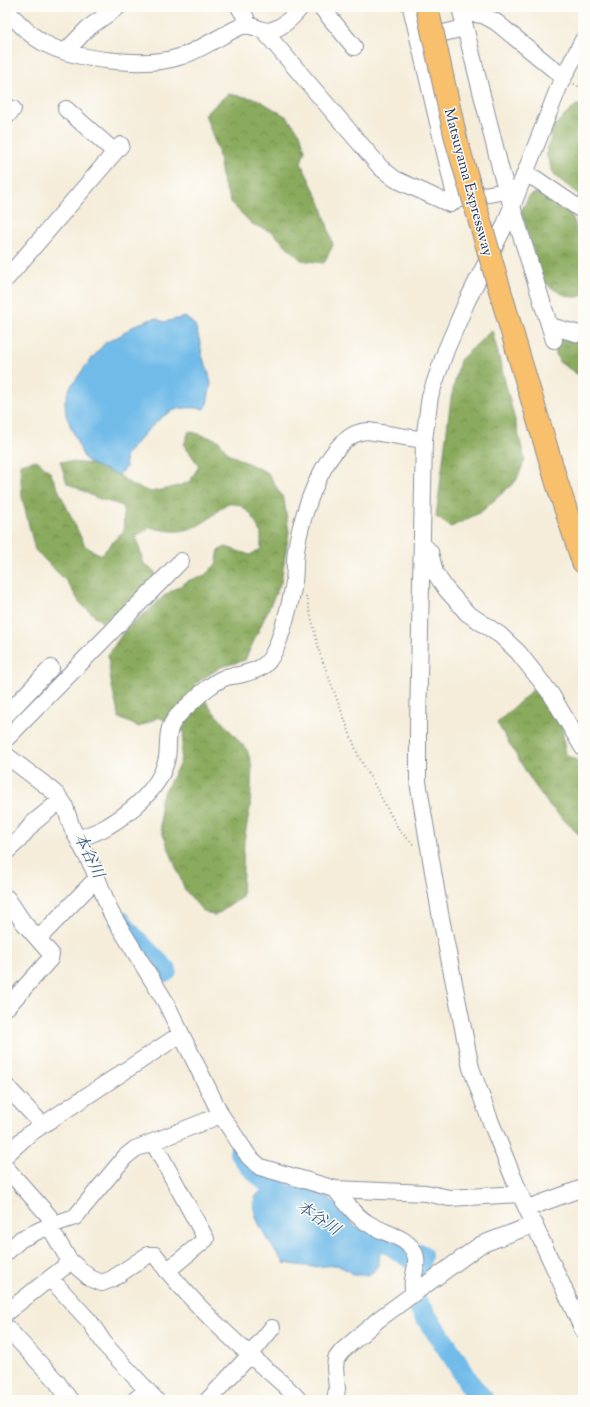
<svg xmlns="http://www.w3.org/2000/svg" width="590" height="1407" font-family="'Sorts Mill Goudy','Noto Serif JP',serif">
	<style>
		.forest { fill: url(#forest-crowns); stroke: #526c5e }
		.water { fill: #71bbe9; stroke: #4675a4 }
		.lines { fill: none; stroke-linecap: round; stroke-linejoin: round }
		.river { stroke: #71bbe9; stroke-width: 22 }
		.minor-casing { stroke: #888e9c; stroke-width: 18 }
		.highway-casing { stroke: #888e9c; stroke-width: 24 }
		.path { stroke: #888e9c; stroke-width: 2; stroke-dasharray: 1 3; stroke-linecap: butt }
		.minor { stroke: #fff; stroke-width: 16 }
		.highway { stroke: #f8bf6c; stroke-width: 22 }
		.highway-bridge-casing { stroke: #888e9c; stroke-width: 24; stroke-linecap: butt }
		.highway-bridge { stroke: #f8bf6c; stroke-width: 22 }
		.labels { text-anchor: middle; stroke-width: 3; stroke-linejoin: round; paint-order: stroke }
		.street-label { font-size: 15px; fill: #1b2f5e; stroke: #fdfcf7 }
		.water-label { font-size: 16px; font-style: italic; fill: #355988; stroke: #fdfcf7 }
	</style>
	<defs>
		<pattern id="forest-crowns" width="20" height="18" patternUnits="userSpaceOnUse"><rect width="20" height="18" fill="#8aaa5d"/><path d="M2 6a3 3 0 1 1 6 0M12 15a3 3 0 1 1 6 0" fill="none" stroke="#708b50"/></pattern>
	</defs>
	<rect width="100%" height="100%" fill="#fdfcf7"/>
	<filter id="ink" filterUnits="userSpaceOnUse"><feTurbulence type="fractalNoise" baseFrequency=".025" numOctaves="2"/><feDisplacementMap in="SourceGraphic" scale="8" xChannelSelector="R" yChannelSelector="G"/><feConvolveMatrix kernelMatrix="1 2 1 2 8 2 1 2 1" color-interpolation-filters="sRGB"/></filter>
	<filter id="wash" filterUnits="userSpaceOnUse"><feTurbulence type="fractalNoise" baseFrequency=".012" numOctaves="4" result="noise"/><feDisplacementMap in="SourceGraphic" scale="16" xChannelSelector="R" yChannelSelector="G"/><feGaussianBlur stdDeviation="0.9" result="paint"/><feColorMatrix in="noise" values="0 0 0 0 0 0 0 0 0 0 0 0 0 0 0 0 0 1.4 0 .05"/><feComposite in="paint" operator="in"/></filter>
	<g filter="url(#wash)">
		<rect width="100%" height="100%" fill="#f5edda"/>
		<!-- forest -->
		<path class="forest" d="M228 94 257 99 287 117 300 133 305 150 301 163 321 204 333 245 324 263 301 260 272 232 252 224 232 204 223 182 218 151 205 114Z
			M576 105H583V198L554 175 546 154 554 126Z
			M543 191C559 204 577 211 576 233L583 238V295C570 302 554 289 543 282L521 211 530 195Z
			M492 330 525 460 516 481 481 512 451 527 436 517 451 398 460 360Z
			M551 338 583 343V378L559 362Z
			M189 431 218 440 229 454 268 473 284 500 289 532 281 582 245 660 221 667 195 684 211 709 247 750 252 766 250 808 244 841 242 897 215 916 202 910 185 890 161 829 160 800 180 763 184 732 159 717 139 727 119 718 111 682 108 655 127 627 148 611 165 595 190 580 205 575 216 564 219 550 226 547 250 555 261 549V533L251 514 240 505 228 503C221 507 217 512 211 517 190 533 175 534 150 527L136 537 144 564 155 572 156 580 113 616 102 622 80 603 67 582 35 550 22 497 20 464 37 460 50 472 85 546 101 555 124 530 123 506 97 498 67 483 60 461 91 464 119 475 132 485 151 492 179 486 190 481 199 466 184 445Z
			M536 687 542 692 545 704 558 711C564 725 562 740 566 755L583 763V839L549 805 531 780 497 723Z"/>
		<!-- water -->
		<path class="water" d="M185 317 195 325 200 342 202 356 208 370 211 384 207 404 204 409C193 407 180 407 170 412 155 420 136 443 125 456L126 468 119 475 91 464 84 458 66 415 65 401 69 389 85 367 105 343 121 335 135 325 155 318 164 322Z
			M303 1186 322 1191 340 1208 357 1229 364 1236 375 1241 380 1247 379 1264 373 1272 368 1275H355L338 1265 313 1267 284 1263C274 1248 234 1200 266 1189 277 1185 292 1186 303 1186Z"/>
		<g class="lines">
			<!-- river -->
			<path class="river" d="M121 922 130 934 166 971
				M240 1152C254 1175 278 1189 299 1204
				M345 1235 390 1244 409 1257 421 1255 418 1269
				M416 1302 455 1359 471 1386 483 1400"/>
		</g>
	</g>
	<g filter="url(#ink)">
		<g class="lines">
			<defs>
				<path id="minor" d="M239 7 246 18 247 25
					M321 7 354 47
					M411 7 456 200
					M460 7 502 175 554 340
					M7 11C18 22 30 36 44 43 74 60 146 68 179 57 201 50 221 35 242 26 253 25 253 27 263 30 277 34 293 17 301 7
					M461 12 483 15 496 22 563 77
					M263 30 381 168 395 179 450 204 456 200 506 191
					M423 38 464 28
					M583 40 560 84 504 227 467 301 446 350 430 396 424 440 418 724V782L440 913 471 1068 490 1120 520 1194 583 1330
					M66 51 88 28 118 7
					M66 109 115 152
					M7 116 13 109
					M525 174 536 179 583 211
					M7 278 121 145
					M550 326 583 335
					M423 545 430 552 435 573 446 589 467 613 500 635 518 652 551 694 583 748
					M7 714 51 668
					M7 738 181 561
					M7 756 48 787 57 795 64 804 72 828 93 868 111 913 165 1001 221 1115 249 1157 260 1167 335 1189 426 1193 449 1198 520 1194
					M78 839C87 835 99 832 108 826 131 812 159 789 166 762 169 752 167 742 169 732 171 719 186 708 195 699 202 692 215 682 224 678 228 676 234 676 239 675 264 669 270 665 279 640 284 625 289 609 292 593 296 579 294 565 296 551 300 518 327 432 368 431L424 440
					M7 851 19 840 33 823 61 800
					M7 898 23 922 51 954 50 959 7 1007
					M38 939 97 878
					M7 1087 43 1125
					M153 1142 206 1239 167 1271
					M7 1154 29 1134 181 1034
					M7 1169 49 1216 52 1231 69 1260 90 1278 102 1283 112 1279 148 1255H155C183 1292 215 1324 250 1355 266 1370 284 1383 299 1400
					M335 1189C345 1201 355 1216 369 1224 384 1234 408 1236 415 1254 420 1267 409 1278 414 1293
					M528 1208 583 1188
					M7 1252 21 1239 51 1225 75 1217 125 1157 135 1149 221 1115
					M50 1278 90 1322 106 1346 156 1400
					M7 1312 63 1268 69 1260
					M7 1328 57 1382 70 1400
					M135 1400 147 1390
					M208 1400 250 1355 272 1328
					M335 1400 337 1389 335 1368 336 1359 342 1351 379 1319 480 1245 535 1224"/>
				<path id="highway" d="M519 356 557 483 583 562"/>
			</defs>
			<!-- minor casing -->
			<use href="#minor" class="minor-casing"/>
			<!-- highway casing -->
			<use href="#highway" class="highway-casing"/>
			<!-- path -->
			<path class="path" d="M574 84 583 89
				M306 596 320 654 358 755 399 830 415 846"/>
			<!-- minor -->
			<use href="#minor" class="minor"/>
			<!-- highway -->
			<use href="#highway" class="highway"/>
			<defs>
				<path id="highway-bridge" d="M427 7 456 139 519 356"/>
			</defs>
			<!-- highway-bridge casing -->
			<use href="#highway-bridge" class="highway-bridge-casing"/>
			<!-- highway-bridge -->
			<use href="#highway-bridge" class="highway-bridge"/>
		</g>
	</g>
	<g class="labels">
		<!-- street labels -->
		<g class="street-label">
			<text transform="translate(469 182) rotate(75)" y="5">Matsuyama Expressway</text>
		</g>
		<!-- water labels -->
		<g class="water-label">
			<text transform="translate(90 855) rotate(64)" y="6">本谷川</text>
			<text transform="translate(319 1217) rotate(34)" y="6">本谷川</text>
		</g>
	</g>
	<!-- margin -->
	<rect width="590" height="1407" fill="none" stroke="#fdfcf7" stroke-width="24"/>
</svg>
